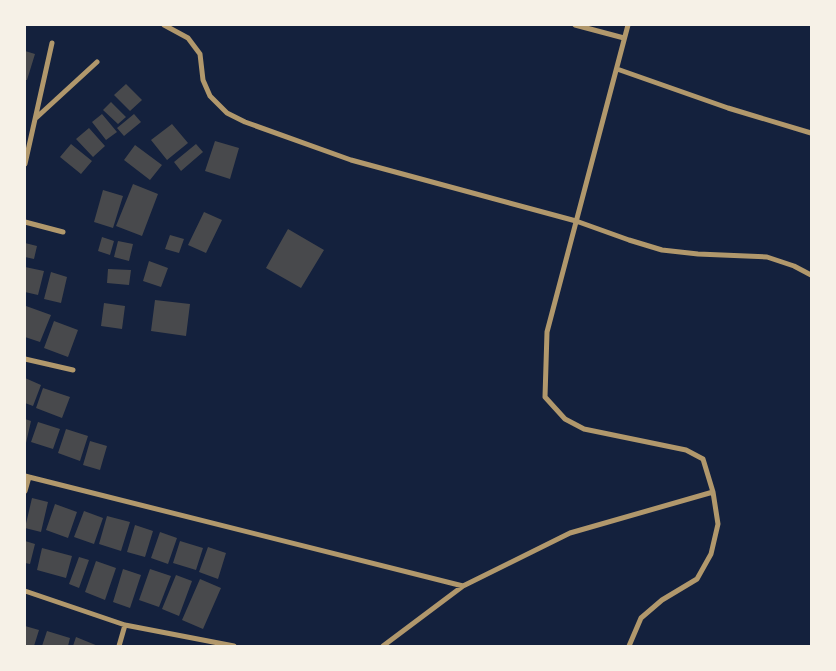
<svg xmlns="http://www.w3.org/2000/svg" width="836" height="671" font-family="'Public Sans',sans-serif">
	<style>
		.building { fill: #48494c }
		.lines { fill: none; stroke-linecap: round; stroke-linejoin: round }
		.minor { stroke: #b1986c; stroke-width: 5 }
	</style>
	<rect width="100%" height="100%" fill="#14213d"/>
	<!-- building -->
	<path class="building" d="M25 51 35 54 27 80H25Z
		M126 84 142 100 130 111 114 95Z
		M111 102 126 117 118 124 103 110Z
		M102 114 117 132 106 140 92 122Z
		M134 114 141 122 124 136 117 128Z
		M172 124 188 143 167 160 151 140Z
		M89 128 105 146 93 157 76 139Z
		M215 141 239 148 230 179 205 171Z
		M71 144 92 161 81 174 60 157Z
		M196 144 203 152 181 171 174 162Z
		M135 145 162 165 150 180 124 160Z
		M133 184 158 194 142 236 116 226Z
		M103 190 123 196 113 228 94 222Z
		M204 212 222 220 206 253 188 245Z
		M288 229 324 250 301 288 266 268Z
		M170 235 184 239 179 253 165 249Z
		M102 237 114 241 110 255 98 251Z
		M118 241 133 244 129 261 114 257Z
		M25 243 37 246 34 259 25 257Z
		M149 261 168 268 161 287 143 281Z
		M25 267 44 271 38 295 25 292Z
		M108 269 131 270 129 285 107 283Z
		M51 272 67 277 61 303 44 299Z
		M155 300 190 304 186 336 151 331Z
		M104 303 125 306 122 329 101 326Z
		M26 306 51 315 40 342 25 337Z
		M54 321 78 330 68 357 44 348Z
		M25 378 41 385 33 406 25 403Z
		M43 388 70 397 62 418 36 408Z
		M25 419 31 421 26 443H25Z
		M38 422 60 429 53 449 31 442Z
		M66 429 88 436 80 461 58 453Z
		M90 441 107 446 100 470 83 465Z
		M32 498 48 502 41 532 25 528Z
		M55 504 77 512 68 538 46 530Z
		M84 511 103 518 94 544 74 537Z
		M107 516 130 522 121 551 99 544Z
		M135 525 153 531 145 557 127 552Z
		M160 532 177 538 168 564 151 558Z
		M25 541 35 544 30 564 25 563Z
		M180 541 203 548 196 570 173 563Z
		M208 547 226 553 218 579 199 572Z
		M42 548 72 556 66 578 37 570Z
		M79 557 89 560 79 588 69 584Z
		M96 561 116 568 105 600 85 592Z
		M123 569 141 575 130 608 113 602Z
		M150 569 171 576 159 607 139 600Z
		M176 575 192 581 179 616 162 609Z
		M200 579 221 588 203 629 182 620Z
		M25 626 39 630 34 646H25Z
		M47 631 70 638 68 646H42Z
		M76 637 98 646H73Z"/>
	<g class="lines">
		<!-- minor -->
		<path class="minor" d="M164 25 188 38 200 54 203 80 210 96 227 113 245 122 351 160 576 221 629 240 662 250 698 254 767 257 794 266 811 275
			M575 25 624 38
			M628 25 547 332 545 397 565 419 584 429 686 450 703 459 713 492 718 524 711 554 697 579 662 600 641 618 629 646
			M617 69 728 108 811 133
			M36 118 97 62
			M25 164 52 43
			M25 222 63 232
			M25 359 73 370
			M25 476 463 586
			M25 491 29 477
			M25 591 125 625 234 646
			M119 646 125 625
			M383 646 463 586 570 533 713 492"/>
	</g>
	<!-- border -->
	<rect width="836" height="671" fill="none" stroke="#f6f1e7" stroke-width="52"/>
</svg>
